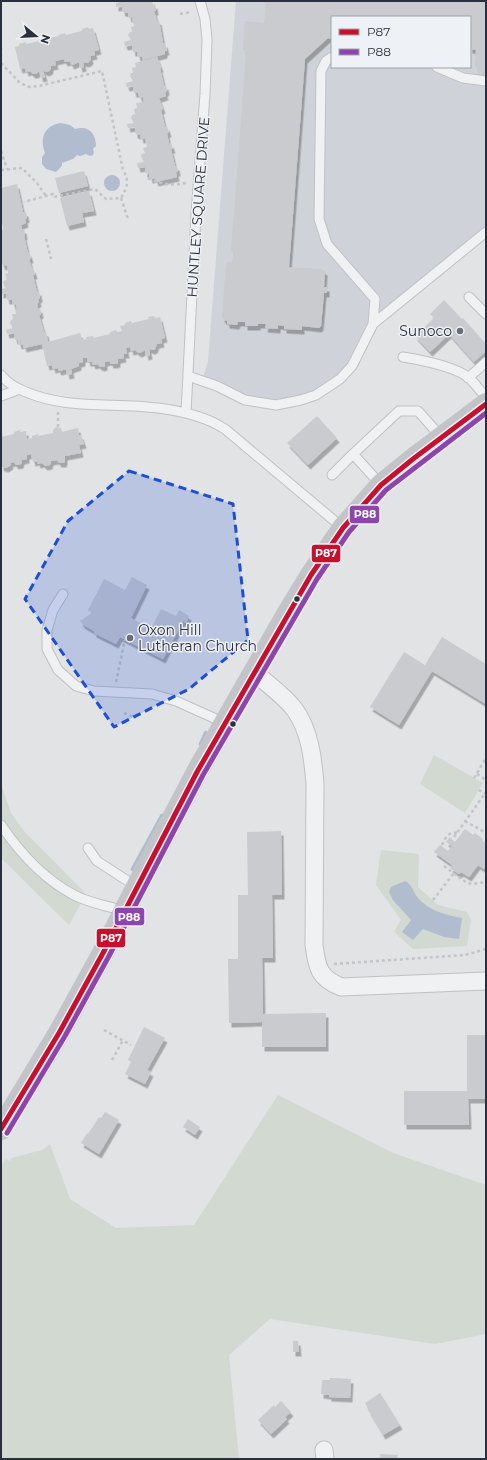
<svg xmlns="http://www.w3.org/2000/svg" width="487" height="1460" font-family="Montserrat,sans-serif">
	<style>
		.built { fill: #cfd2d8; fill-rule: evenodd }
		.green { fill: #d1d9d1 }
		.water { fill: #b1bdcf }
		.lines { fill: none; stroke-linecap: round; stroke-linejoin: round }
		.stream { stroke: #b1bdcf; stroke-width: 4.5 }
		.building { fill: #c9cbce; filter: url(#shadow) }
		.service-casing { stroke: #bfc1c3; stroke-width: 11 }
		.minor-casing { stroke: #bfc1c3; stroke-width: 19 }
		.path { stroke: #c2c4c9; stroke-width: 2.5; stroke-dasharray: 3 3; stroke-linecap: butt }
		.service { stroke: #f0f1f2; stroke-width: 9 }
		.minor { stroke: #f0f1f2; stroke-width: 17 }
		.secondary { stroke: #c2c4c8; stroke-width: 22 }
		.bus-1-casing { stroke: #eef1f5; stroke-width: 8 }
		.bus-2-casing { stroke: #eef1f5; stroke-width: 8 }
		.bus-1 { stroke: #c8102e; stroke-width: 5 }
		.bus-2 { stroke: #8e44ad; stroke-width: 5 }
		.marked { fill: #1d4ed8; fill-opacity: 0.2; stroke: #1d4ed8; stroke-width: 3; stroke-dasharray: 8 5; stroke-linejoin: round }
		.poi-dot { fill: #696e78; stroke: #eef1f5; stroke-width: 1.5 }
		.bus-dot { fill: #292f3d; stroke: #eef1f5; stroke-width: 1.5 }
		.labels { text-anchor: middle; stroke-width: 3; stroke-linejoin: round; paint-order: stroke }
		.street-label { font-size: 14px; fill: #292f3d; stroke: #eef1f5 }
		.poi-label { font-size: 14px; fill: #292f3d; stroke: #eef1f5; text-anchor: end }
		.line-badge { stroke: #eef1f5; stroke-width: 1.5 }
		.badge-label { font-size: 11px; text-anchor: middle; font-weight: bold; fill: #fff }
	</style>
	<defs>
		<filter id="shadow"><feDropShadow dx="2.5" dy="4.5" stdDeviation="0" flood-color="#0004"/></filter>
	</defs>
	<rect width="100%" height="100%" fill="#e1e3e5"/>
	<!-- built -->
	<path class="built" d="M236 1H486V232L373 324 352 366 301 400 261 402 202 381 208 361ZM332 17H470V67H332Z"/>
	<!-- green -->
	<path class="green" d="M434 755 483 783 465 813 420 784Z
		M1 784 11 813 24 831 86 894 69 925 1 858Z
		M381 850 419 854 418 887 438 905 467 912 471 920 467 946 413 949 394 932 401 920 376 885Z
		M278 1095 393 1153 486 1185V1334L435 1344 270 1319 229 1355 239 1459H1V1166L6 1159 10 1161 12 1158 42 1150 50 1144 70 1199 116 1228 194 1225Z"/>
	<!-- water -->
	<path class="water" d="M61 123 70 125 75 129C88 125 96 133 96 146L93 149 94 152 93 155 90 156 86 154 80 156 77 155 73 159 62 163V166L56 172 46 169 42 164V157L45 153C39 138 45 125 61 123Z
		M104 183a8 8 0 1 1 16 0a8 8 0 1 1-16 0Z
		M405 881C412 884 413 892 418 898 429 911 446 915 462 918L459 939 444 937 423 929 413 940 402 932 411 920 393 900 389 892 391 887Z"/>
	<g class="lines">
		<!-- stream -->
		<path class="stream" d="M201 744 206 733
			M133 869 162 816"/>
	</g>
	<!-- building -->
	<path class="building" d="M123 1H152L153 5 155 4 156 11H154L157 21 159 20 163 43H165L167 51H165V54L143 60 142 56 138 57 137 52H133L132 45 125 46 124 42 131 40 128 35 130 32H132L131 27 134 26 132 17 129 18 128 13 123 12 122 9 123 6 116 7V3Z
		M266 1H486V79L477 78 478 70 475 65 476 50 470 49V17H332V39L328 38 305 59 289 267 321 269 325 271 324 287H327V293H324L321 326 319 328 302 326V330L284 329V326L278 325V329L265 328 266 324H258V326H245V322H238L237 325 227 324V321L224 320 222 317 226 264 228 262H232L234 252 231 251 246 53 243 49 245 21 264 23Z
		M88 27 89 29 93 28 99 50 94 51 95 55 90 56 91 59 89 62 86 63 83 62 84 67 80 68 79 62 72 65 71 64 70 61 65 62 64 59 55 61 56 65 51 66V69L49 71 46 72 43 70 45 77 41 78 39 71 36 74H33L30 71 26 72 25 68 20 69 15 47 19 46V44L26 42V44L43 40 42 39 59 36 58 35 65 33 66 35 82 31V29Z
		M157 57 161 68H160L164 86 166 85 167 91 165 92 166 96 159 98 163 109 161 110 165 127 167 126 169 133H167L169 144 171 143 173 149H171L175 166H177L178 172H176L177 177 156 182 155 178 150 179 149 174 145 173V167L138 168 137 163 144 162 141 156 142 154 145 153 143 148 147 147 145 138 141 139 140 134 137 135 135 133V127L128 128 127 124 134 123 131 118 132 115 135 114 134 109 137 108 136 103 144 102 143 97 140 98 138 93H134L133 89V86L127 87 126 83 133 81 130 76 131 73H133L132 68 136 67 135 63Z
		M84 171 88 186 59 193 55 178Z
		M17 184 23 212H26L27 218 25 219 26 223 21 225 22 229H24L25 235 24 236 28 253 29 252 31 259H29L32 269 33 268 35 275H33L37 292 39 291 40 298 38 299 39 302 37 304 38 309 40 308 41 314 39 315 44 332H46L48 342 80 333 82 340 87 339 86 337 93 336 94 338 110 334V332L116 330 117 332 122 331 120 326 125 325V323L131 321 132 323 149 319 148 317 154 316 155 318 160 317 165 338 161 339 162 343 157 344 155 349 153 350 149 349 150 355 146 356 145 350 140 353 137 352 136 350 131 351 130 347 126 348 127 354H123L124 358 118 359V363L115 364H111L110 361 105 362V366L102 367 99 366 98 364 93 365 92 362H88L87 358H83V362L79 363V366L71 369 72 374 67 375 66 369 60 371 58 370V368L53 369 52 365 47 366 42 344 24 348 23 344 19 345 18 340H15L14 333 7 334 6 330 13 328 10 323 11 320 13 319 12 314H16L15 309H17L16 304 13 305 12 300H7L6 293 1 294V289L6 288 4 286 3 282 7 279 5 274 8 273 7 265 3 266 1 261V230L4 229 2 224 1 225V188Z
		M89 191 94 211 82 213 84 222 67 226 60 198Z
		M444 300 462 319 463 318 486 344V351L474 362 449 334 430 352 415 336 434 318 430 314Z
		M317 416 337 438 308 465 287 443Z
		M56 427 61 428 62 432 78 428 79 435H81L84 444 79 445 81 453 65 456V460L64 463H59L57 460 51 461 50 465 45 466 42 463 38 464 37 461 33 462 31 454 27 455V459L22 460 21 464 16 465 14 462 10 463 11 465 6 468 2 467 1 465V437L14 434V432L20 430V432L26 431 27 439 32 438V436L38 434V436L53 433V430Z
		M132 577 147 585 131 618 151 629 161 609 176 616 179 610 189 616 186 623 183 621 163 659 120 637 116 644 94 633V631L82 624V623L80 621 92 613 88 610 104 579 125 590Z
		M442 637 486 664V704L432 671 399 725 370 707 404 652 425 665Z
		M465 829 473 835 475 833 483 839 482 841 486 844V866L484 869 478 865 469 877 461 872 459 874 450 868 452 865 434 852 440 845 448 851 452 846 446 842 450 837 455 842Z
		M281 831 282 895H272L273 958H262L263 1014 326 1013V1047H262V1022L229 1023 228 959H238V895H248L247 832Z
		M144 1027 165 1038 147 1070 151 1072 145 1084 125 1074 131 1062 128 1060Z
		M467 1035H486V1099H468L469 1125H404V1091H467Z
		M105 1112 119 1120 99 1154 81 1143 87 1133 88 1134 99 1117 101 1118Z
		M188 1119 200 1127 195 1135 183 1127Z
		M293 1341H298L299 1352H293Z
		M330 1378 351 1379 350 1398 329 1397V1395L321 1394 322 1380H330Z
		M380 1393 400 1425 383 1435 368 1410H369L365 1403Z
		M281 1401 291 1412 285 1417 287 1419 271 1434 258 1420 274 1405 275 1407Z
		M380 1454 398 1455 397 1459H380Z"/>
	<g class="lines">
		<defs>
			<path id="service" d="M437 67 463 78 486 81
				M469 297 486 314
				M373 324 486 232
				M403 357C421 360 455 366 469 378 475 383 480 391 486 397
				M1 375C7 383 16 388 26 392 68 410 114 402 158 408 182 411 205 416 225 429L343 528
				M188 376 217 386 245 400 276 405 301 400 316 395 340 379 352 366 373 324 375 299 327 244 319 219 321 71 326 61 332 57
				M468 378 486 362
				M1 396 20 389
				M186 413 196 214 205 94 207 40 205 19 200 1
				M332 475 353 454
				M381 485 353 454 399 411H418L442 438
				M63 594 53 610 47 630V649L58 670 76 686 94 691 152 694 176 701 225 723
				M1 825C20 853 44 879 74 895 89 903 108 906 124 911
				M88 848 97 861 137 887"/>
			<path id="minor" d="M254 672C267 684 284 695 295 710 310 731 313 759 315 784L314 945C317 968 319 978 341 987L486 981
				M324 1450 325 1459"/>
		</defs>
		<!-- service casing -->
		<use href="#service" class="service-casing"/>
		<!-- minor casing -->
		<use href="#minor" class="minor-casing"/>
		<!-- path -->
		<path class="path" d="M180 14 191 12
			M1 48V57
			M1 63 20 83 29 87 39 86 102 71 123 170C130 181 127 188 121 198L106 199 95 189 54 197 53 194 24 202
			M1 151 7 169
			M1 170 22 168 37 183 46 196
			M148 178C161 184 174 187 188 182
			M121 198 128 219
			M46 239 51 259
			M58 412V428
			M116 682 125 639
			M124 713 136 718
			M477 774 486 780
			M474 778 486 758
			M479 790 485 794
			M465 821 486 833
			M454 837 486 792
			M442 845C445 838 449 831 457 833
			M444 866 467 883 472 884 486 882
			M433 900 454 873
			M334 964 465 955 486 949
			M104 1030 131 1045
			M112 1060 123 1040"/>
		<!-- service -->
		<use href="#service" class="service"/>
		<!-- minor -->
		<use href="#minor" class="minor"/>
		<!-- secondary -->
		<path class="secondary" d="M1 1129 59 1033 103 953 143 875 197 772 289 611 311 575 343 528 381 485 413 459 486 404"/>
		<defs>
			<path id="bus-1" d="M1 1129 59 1033 103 953 197 772 311 575 343 528 381 485 413 459 486 404"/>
			<path id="bus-2" d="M7 1133 65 1036 109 956 203 775 317 579 349 532 386 490 486 413"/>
		</defs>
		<!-- bus-1 casing -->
		<use href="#bus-1" class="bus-1-casing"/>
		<!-- bus-2 casing -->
		<use href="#bus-2" class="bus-2-casing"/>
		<!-- bus-1 -->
		<use href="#bus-1" class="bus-1"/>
		<!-- bus-2 -->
		<use href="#bus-2" class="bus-2"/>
	</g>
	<!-- marked area -->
	<path class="marked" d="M129 471 233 504 248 640 189 689 114 727 25 599 68 521Z"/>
	<!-- markers -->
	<g class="poi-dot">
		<circle cx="460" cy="331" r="4"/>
		<circle cx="130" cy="638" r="4"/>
	</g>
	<g class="bus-dot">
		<circle cx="297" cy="599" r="3.5"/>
		<circle cx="233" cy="724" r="3.5"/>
	</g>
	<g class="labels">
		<!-- street labels -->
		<g class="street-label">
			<text transform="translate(198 207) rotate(-86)" y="5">HUNTLEY SQUARE DRIVE</text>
		</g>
		<!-- poi labels -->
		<g class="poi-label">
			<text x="452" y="336">Sunoco</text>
			<text x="138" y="635" text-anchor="start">Oxon Hill<tspan x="138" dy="16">Lutheran Church</tspan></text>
		</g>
	</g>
	<g class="line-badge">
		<rect x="349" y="505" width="31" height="19" rx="4" fill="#8e44ad"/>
		<rect x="311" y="544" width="30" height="19" rx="4" fill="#c8102e"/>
		<rect x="114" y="907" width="31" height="19" rx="4" fill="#8e44ad"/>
		<rect x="96" y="928" width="30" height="20" rx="4" fill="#c8102e"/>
	</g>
	<g class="badge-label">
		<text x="365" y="518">P88</text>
		<text x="326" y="557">P87</text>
		<text x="129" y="921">P88</text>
		<text x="111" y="942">P87</text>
	</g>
	<!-- border -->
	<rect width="487" height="1460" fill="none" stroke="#292f3d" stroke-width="4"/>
	<!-- legend -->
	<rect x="331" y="16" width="140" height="52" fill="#eef1f5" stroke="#9fa3ab"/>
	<rect x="339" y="29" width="20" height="6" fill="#c8102e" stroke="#9fa3ab"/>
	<text x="367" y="36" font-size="12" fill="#292f3d">P87</text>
	<rect x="339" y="49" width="20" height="6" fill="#8e44ad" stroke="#9fa3ab"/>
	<text x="367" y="56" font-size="12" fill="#292f3d">P88</text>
	<!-- north arrow -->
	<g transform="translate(36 36) rotate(108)" stroke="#eef1f5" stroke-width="3" paint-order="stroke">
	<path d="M0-3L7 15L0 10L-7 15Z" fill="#292f3d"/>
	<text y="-6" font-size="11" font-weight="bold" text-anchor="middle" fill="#292f3d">N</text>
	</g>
</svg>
